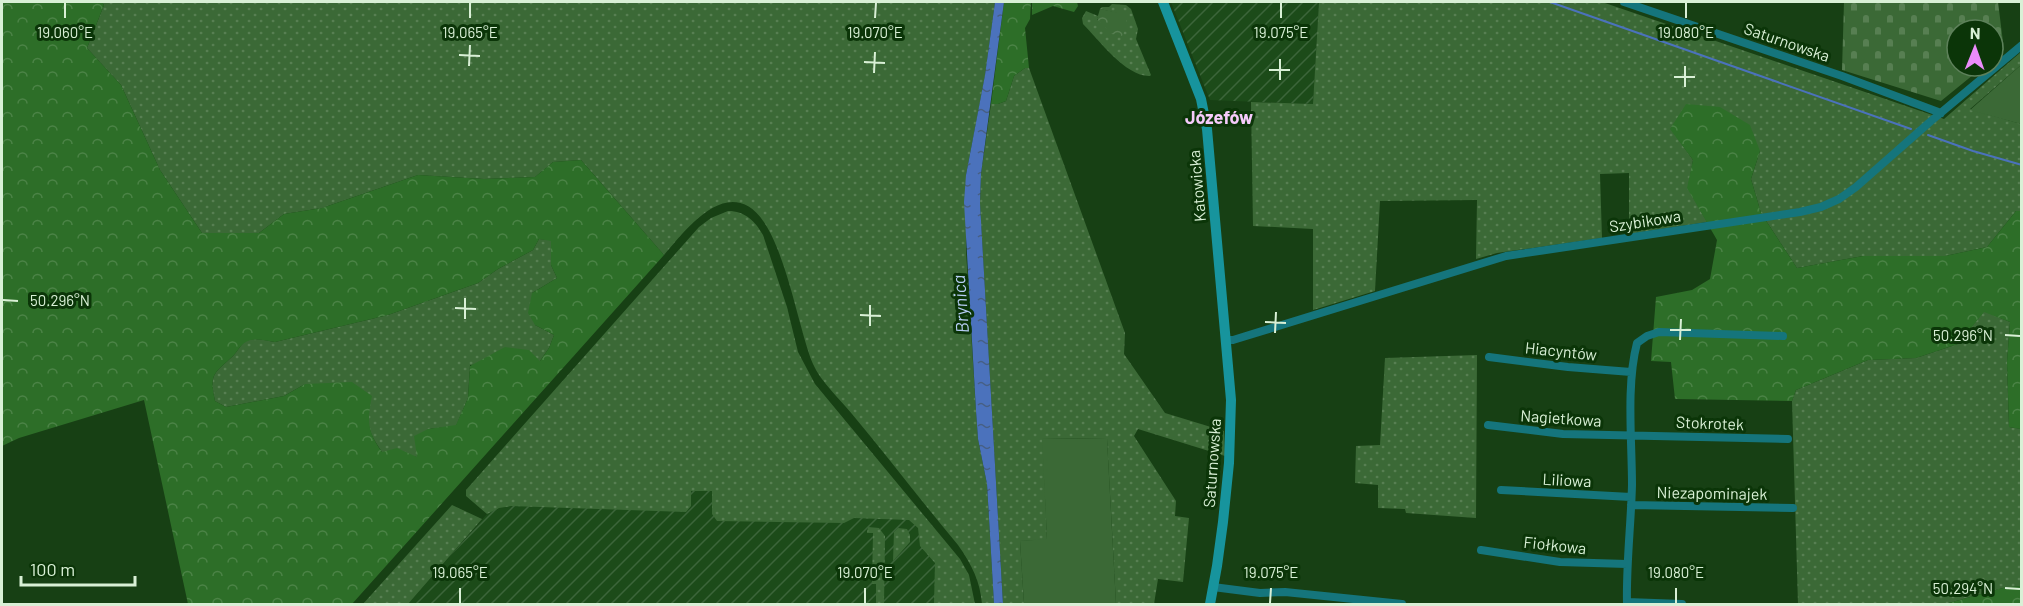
<svg xmlns="http://www.w3.org/2000/svg" width="2023" height="606" font-family="Barlow,sans-serif">
	<style>
		.industrial { fill: url(#industrial-furrows) }
		.grass { fill: url(#grass-dots) }
		.forest { fill: url(#forest-crowns); fill-rule: evenodd }
		.cemetery { fill: url(#cemetery-stones) }
		.park { fill: url(#park-crowns) }
		.garden { fill: #3b6936 }
		.water { fill: url(#water-ripples) }
		.lines { fill: none; stroke-linecap: round; stroke-linejoin: round }
		.stream { stroke: #4b72bc; stroke-width: 2 }
		.street { stroke: #15757c; stroke-width: 8 }
		.secondary { stroke: #17949d; stroke-width: 10 }
		.ticks { fill: none; stroke: #d9f0d6; stroke-width: 2 }
		.labels { text-anchor: middle; stroke-width: 6; stroke-linejoin: round; paint-order: stroke }
		.street-label { font-size: 16px; fill: #d9f0d6; stroke: #0b3508 }
		.neighbourhood-label { font-size: 18px; font-weight: bold; fill: #f6cbfc; stroke: #0b3508 }
		.water-label { font-size: 18px; font-style: italic; fill: #b8cef6; stroke: #0b3508 }
		.ticks-label { font-size: 15px; text-anchor: middle; fill: #d9f0d6; stroke: #0b3508; stroke-width: 6; stroke-linejoin: round; paint-order: stroke }
	</style>
	<defs>
		<pattern id="industrial-furrows" width="10" height="10" patternUnits="userSpaceOnUse" patternTransform="scale(1.5)"><rect width="10" height="10" fill="#1c4b19"/><path d="M-1 1l2-2M0 10L10 0M9 11l2-2" fill="none" stroke="#3c653a"/></pattern>
		<pattern id="grass-dots" width="8" height="8" patternUnits="userSpaceOnUse" patternTransform="scale(1.5)"><rect width="8" height="8" fill="#3b6936"/><path d="M2 2h.1M6 6h.1" fill="none" stroke="#577f52" stroke-width="1.8" stroke-linecap="round"/></pattern>
		<pattern id="forest-crowns" width="20" height="18" patternUnits="userSpaceOnUse" patternTransform="scale(1.5)"><rect width="20" height="18" fill="#2d6e28"/><path d="M2 6a3 3 0 1 1 6 0M12 15a3 3 0 1 1 6 0" fill="none" stroke="#4b8346"/></pattern>
		<pattern id="cemetery-stones" width="16" height="16" patternUnits="userSpaceOnUse" patternTransform="scale(1.5)"><rect width="16" height="16" fill="#3b6936"/><path d="M2 7V4a2 2 0 0 1 4 0v3zM10 15v-3a2 2 0 0 1 4 0v3z" fill="#577f52"/></pattern>
		<pattern id="park-crowns" width="20" height="18" patternUnits="userSpaceOnUse" patternTransform="scale(1.5)"><rect width="20" height="18" fill="#3b6936"/><path d="M2 6a3 3 0 1 1 6 0M12 15a3 3 0 1 1 6 0" fill="none" stroke="#577f52"/></pattern>
		<pattern id="water-ripples" width="26" height="14" patternUnits="userSpaceOnUse" patternTransform="scale(1.5)"><rect width="26" height="14" fill="#4b72bc"/><path d="M2 4q2-2 4 0t4 0M15 11q2-2 4 0t4 0" fill="none" stroke="#465f84"/></pattern>
	</defs>
	<rect width="100%" height="100%" fill="#174014"/>
	<!-- industrial -->
	<path class="industrial" d="M1171 2H1319L1313 104 1210 100Z
		M687 487 912 513 943 550 942 604H408L495 505Z"/>
	<!-- grass -->
	<path class="grass" d="M102 2H995L985 76 966 175V251L976 411 978 439 987 484 994 604H982C980 581 972 565 958 545 922 502 888 457 852 414 839 398 821 382 813 364 797 326 783 226 748 206 716 188 682 234 664 255L581 160 553 162 535 177 484 179 418 175 322 208 284 214 259 233H202L160 170 121 85 87 48 104 5Z
		M1319 2H1602L1944 119 2021 52V65L1970 109 2021 124V211H2016L1987 247 1945 256H1863L1797 268 1761 213 1751 179 1760 151 1671 129 1693 160 1688 188 1707 222 1629 234V173L1600 174 1602 238 1497 253 1476 259 1477 200 1380 201 1375 291 1313 310V229L1253 226 1251 102 1313 104Z
		M1112 4 1126 5 1131 9 1138 29 1136 39 1151 75 1150 76C1126 77 1099 40 1083 24L1082 18 1086 11 1098 16 1097 20 1125 15 1100 9 1102 7H1109Z
		M1025 68H1029L1125 333 1124 354 1165 413 1224 431 1225 456 1138 429 1134 436 1176 501 1175 516 1189 518 1183 582 1158 579 1154 604H1116L1107 439 1043 438 1047 540 1020 541 1024 604H1003L980 204 981 174 991 104H998L1006 101 1014 76Z
		M728 211C745 211 755 221 763 235L787 307 798 352 815 384 960 559 969 575 975 604H934L935 563 920 546 918 528 909 520 854 518 844 523 717 521 712 514V491H691V506L686 512 511 506 499 508 487 514 466 496V490L699 227 711 218Z
		M539 239 551 240V265L557 278 532 293 535 325 554 335 549 348 540 361 470 365 468 398 456 426 428 429 417 457 382 452C367 430 366 423 371 396L305 384 284 396 226 407 215 401C209 373 214 374 233 356 237 352 241 344 246 341 254 337 267 341 275 342L388 315 478 283 498 269 533 250Z
		M1984 311 2010 322 2007 362 2009 427 2022 429 2021 586 2003 588 1945 604H1798L1792 401 1796 390 1868 360 1916 358 1958 344Z
		M1477 355 1476 518 1406 513 1405 509 1378 508V485L1355 483 1356 446 1380 445 1385 358Z
		M452 505 482 519 408 604H363Z
		M868 527 879 528 885 536 884 604H876V584H872L873 533H867Z
		M898 528 907 529 910 535V542L893 561 894 532Z"/>
	<!-- forest -->
	<path class="forest" d="M2 2H102L104 5 87 48 121 85 160 170 202 233H259L284 214 322 208 418 175 484 179 535 177 553 162 581 160 664 255 352 604H188L144 400 19 438 2 446ZM539 239 551 241V265L557 278 532 293 528 313 535 325 554 335 549 348 540 361 529 350 505 347 470 366 468 398 456 425 428 429 414 436 417 457 397 448 382 452C367 431 367 421 372 396L352 382 305 384 284 396 226 407 215 401C209 373 214 374 233 356 237 352 241 344 246 342 254 337 266 341 275 342L388 315 478 283 498 269 533 250Z
		M1004 2H1031L1030 19 1025 28 1029 68H1025L1014 76 1006 101 998 104H991Z
		M1032 2H1077L1078 6 1074 12 1053 6 1032 15Z
		M1686 104 1720 107 1750 125 1760 151 1751 179 1761 213 1797 268 1863 256H1945L1987 247 2016 211H2021V429L2009 427 2007 362 2010 322 1984 312 1958 344 1916 358 1868 360 1796 390 1792 401 1675 399 1671 362 1651 361 1656 297 1692 290 1710 279 1717 240 1687 188 1693 160 1670 129Z
		M2021 586V604H1945L2003 588Z"/>
	<!-- cemetery -->
	<path class="cemetery" d="M1844 2H1998L2004 50 1993 59V30H1957V66H1984L1941 101 1842 70Z"/>
	<!-- park -->
	<path class="park" d="M1100 9 1125 14 1127 25 1122 36 1111 33 1097 19Z"/>
	<!-- garden -->
	<path class="garden" d="M2021 65V124L1970 110Z
		M1042 438 1107 439 1116 604H1024L1020 541 1047 539Z"/>
	<!-- water -->
	<path class="water" d="M995 2H1004L981 174 980 203 1003 604H994L987 484 978 439 976 411 964 202 966 175 985 75Z"/>
	<g class="lines">
		<!-- stream -->
		<path class="stream" d="M1550 2 1911 129
			M1928 135 1973 151 2022 165"/>
		<!-- street -->
		<path class="street" d="M1624 2 1842 76 1941 113
			M1227 340H1233L1506 256 1800 212 1821 207 1839 199 1856 187 1931 121 2022 45
			M1489 357 1568 367 1631 372
			M1488 425 1563 434 1788 439
			M1501 490 1631 497
			M1631 505 1793 508
			M1481 550 1560 562 1627 564
			M1213 587 1260 593 1285 592 1402 604
			M1627 602 1682 604
			M1627 604C1626 565 1631 525 1632 485 1632 441 1626 385 1637 343L1647 336 1659 332 1783 336"/>
		<!-- secondary -->
		<path class="secondary" d="M1163 2 1201 99 1207 129 1231 400 1229 463 1223 522 1217 566 1210 604"/>
	</g>
	<!-- ticks -->
	<path class="ticks" d="M65 18V3M470 18V3M875 18 876 3M1281 18V3M1686 18V3M459 55 480 56M864 62 885 63M469 66 470 45M1269 70H1290M874 73 875 52M1674 77H1695M1280 80V59M1685 87V66M3 300 18 301M455 308 476 309M860 315 881 316M465 319V298M1265 322 1286 323M870 326V305M1670 330H1691M1275 333 1276 312M2005 335 2020 336M1680 340 1681 319M2005 588 2020 589M460 603V588M865 603V588M1270 603 1271 588M1676 603V588"/>
	<g class="labels">
		<!-- street labels -->
		<g class="street-label">
			<text transform="translate(1787 42) rotate(19)" y="6">Saturnowska</text>
			<text transform="translate(1197 186) rotate(-95)" y="6">Katowicka</text>
			<text transform="translate(1645 221) rotate(-9)" y="6">Szybikowa</text>
			<text transform="translate(1561 351) rotate(6)" y="6">Hiacyntów</text>
			<text transform="translate(1561 418) rotate(4)" y="6">Nagietkowa</text>
			<text transform="translate(1710 423) rotate(2)" y="6">Stokrotek</text>
			<text transform="translate(1212 463) rotate(-86)" y="6">Saturnowska</text>
			<text transform="translate(1567 480) rotate(3)" y="6">Liliowa</text>
			<text transform="translate(1712 493) rotate(1)" y="6">Niezapominajek</text>
			<text transform="translate(1555 545) rotate(6)" y="6">Fiołkowa</text>
		</g>
		<!-- neighbourhood labels -->
		<g class="neighbourhood-label">
			<text x="1219" y="124">Józefów</text>
		</g>
		<!-- water labels -->
		<g class="water-label">
			<text transform="translate(961 304) rotate(-94)" y="6">Brynica</text>
		</g>
	</g>
	<g class="ticks-label">
		<text x="65" y="38">19.060°E</text>
		<text x="470" y="38">19.065°E</text>
		<text x="875" y="38">19.070°E</text>
		<text x="1281" y="38">19.075°E</text>
		<text x="1686" y="38">19.080°E</text>
		<text x="60" y="306">50.296°N</text>
		<text x="1963" y="341">50.296°N</text>
		<text x="460" y="578">19.065°E</text>
		<text x="865" y="578">19.070°E</text>
		<text x="1271" y="578">19.075°E</text>
		<text x="1676" y="578">19.080°E</text>
		<text x="1963" y="594">50.294°N</text>
	</g>
	<!-- border -->
	<rect width="2023" height="606" fill="none" stroke="#d9f0d6" stroke-width="6"/>
	<!-- north arrow -->
	<g transform="translate(1975 48) rotate(1)"><circle r="28" fill="#0b3508" stroke="#5d805a" stroke-width="1.5"/>
	<path d="M0-4.5L10 22L0 15L-10 22Z" fill="#ec8cfb"/>
	<text y="-9" font-size="16" font-weight="bold" text-anchor="middle" fill="#d9f0d6">N</text>
	</g>
	<!-- scale -->
	<path d="M21 576v9h114v-9" fill="none" stroke="#d9f0d6" stroke-width="3"/>
	<text x="30" y="576" font-size="18" fill="#d9f0d6" stroke="#0b3508" stroke-width="4.5" paint-order="stroke">100 m</text>
</svg>
